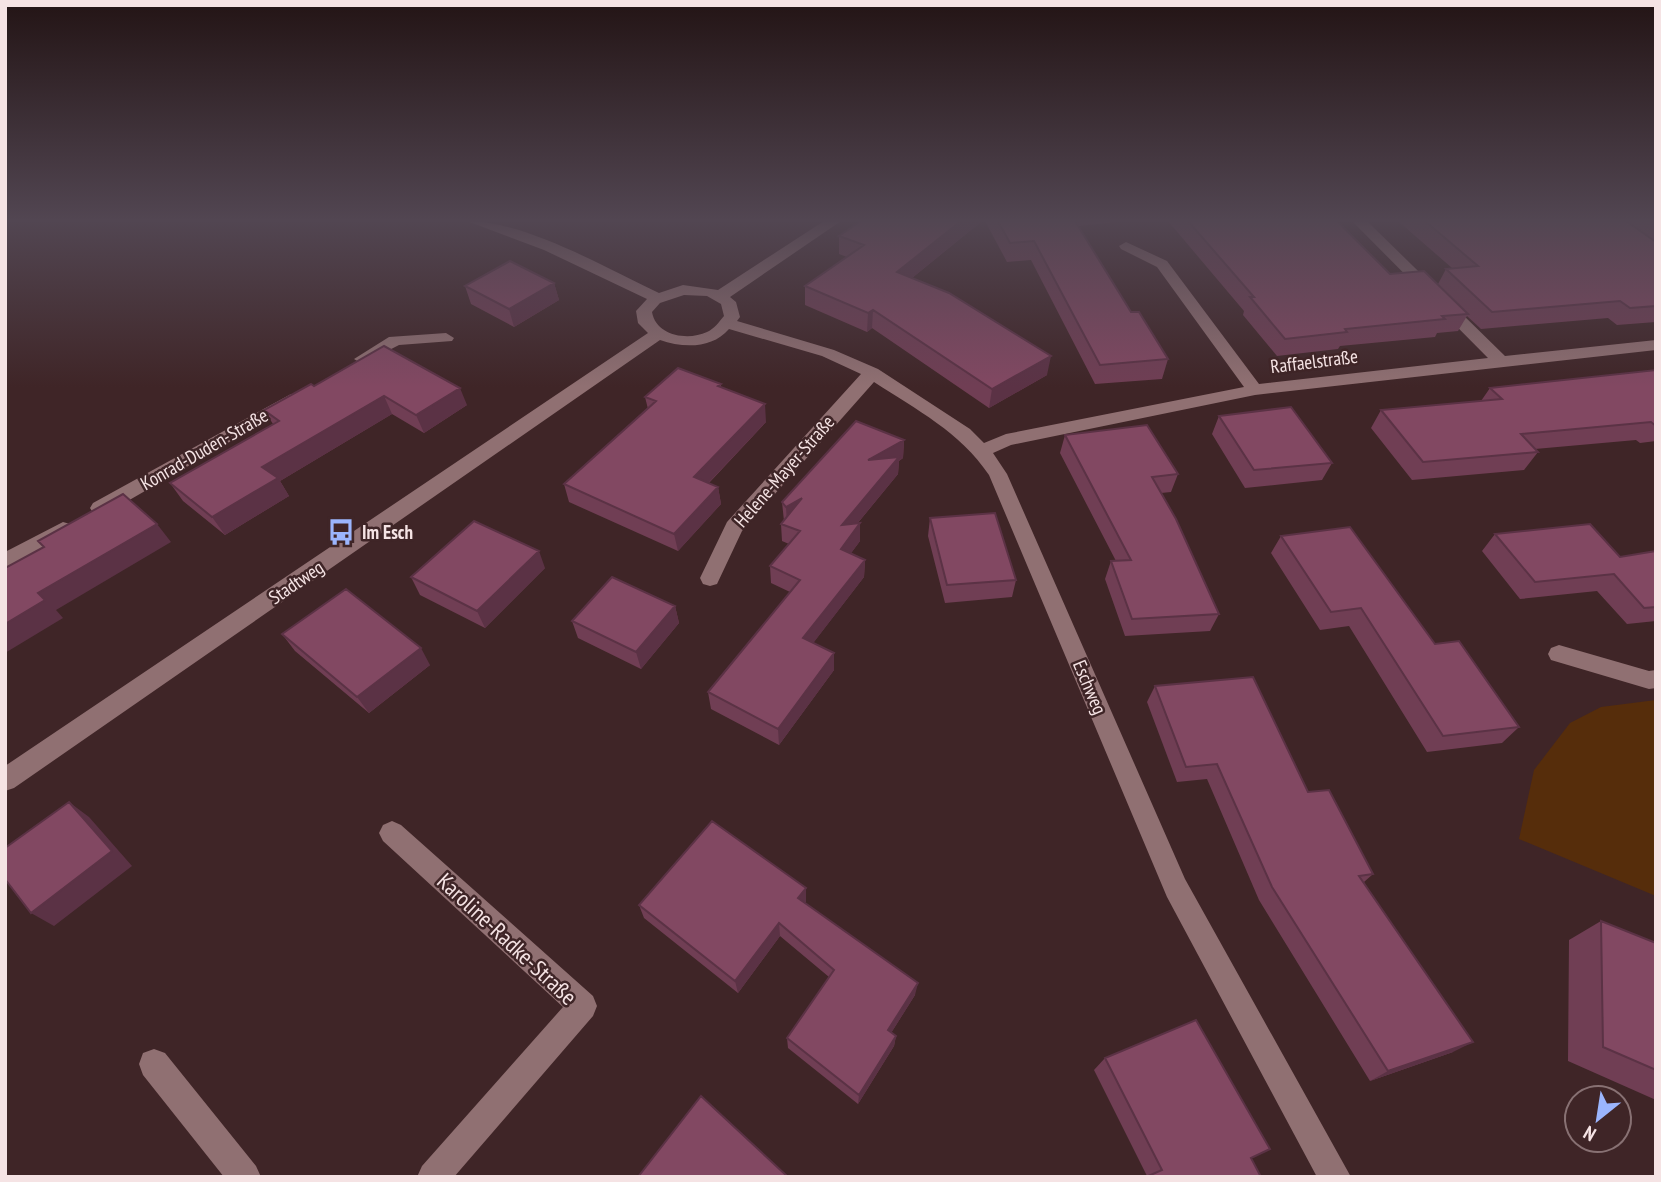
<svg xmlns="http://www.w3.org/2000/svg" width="1661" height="1182" font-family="'PT Sans Narrow',sans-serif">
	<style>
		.green { fill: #562d0b }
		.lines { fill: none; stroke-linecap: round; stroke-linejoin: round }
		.street { fill: #907072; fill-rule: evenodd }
		.wall { fill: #703e54 }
		.shaded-wall { fill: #5b3245 }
		.building { fill: #824862; stroke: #5b3245; stroke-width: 2 }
		.labels { text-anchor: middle; stroke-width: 5; stroke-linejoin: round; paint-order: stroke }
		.street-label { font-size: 19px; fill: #f5e3e4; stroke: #3f2527 }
		.poi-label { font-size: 19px; font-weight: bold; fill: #f5e3e4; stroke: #3f2527; text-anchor: start }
		.near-street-label { font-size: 23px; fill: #f5e3e4; stroke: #3f2527 }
	</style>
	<rect width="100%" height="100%" fill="#3f2527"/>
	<!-- green -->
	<path class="green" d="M1656 700V896L1519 839 1534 770 1570 723 1601 707Z"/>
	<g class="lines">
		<!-- street -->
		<path class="street" d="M467 221C525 221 606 268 659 293L683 285 718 290 824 221H841L730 297 736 302 740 317 737 321 834 350 878 369 970 429 984 443 1006 434 1244 387 1157 267 1121 249 1119 246 1126 242 1167 261 1259 384 1488 358 1352 221H1367L1505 356 1656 340V350L1255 395 1011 445 993 453 1007 474 1185 879 1351 1177H1317L1167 897 989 475C960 432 917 410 874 382L742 531 717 584 710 586 703 584 700 578 727 522 861 374 822 356 729 329C712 349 683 348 660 340L14 788 5 791V766L648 333 638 323 636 311 647 299 544 250ZM684 295 707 296 721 304 724 316C719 322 714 329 707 332 688 341 656 336 652 312L660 303Z
			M446 333 454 338 452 341 399 345 362 364 354 359 389 337Z
			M291 394 297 395 300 399 297 403 107 513H93L90 508 93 503Z
			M63 522 70 524 73 529 70 534 5 569V552Z
			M1559 645 1649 671 1656 670V688L1649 689 1551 660 1548 654 1551 648Z
			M392 821 401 825 593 996 597 1006 593 1016 454 1177H417L422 1166 563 1007 383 841 379 833 383 825Z
			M154 1049 165 1053 256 1166 261 1177H224L143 1075 139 1064 143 1053Z"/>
	</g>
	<!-- wall -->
	<path class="wall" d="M861 221H982L912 278 1047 375 989 408 872 328 867 332 805 305V286L847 257 839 254V236Z
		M985 221H1127L1078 226 1131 312 1168 359 1162 379 1095 384 1031 260 1007 262Z
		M1168 221H1337L1390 274 1438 284 1446 269 1452 268 1398 221H1656V322L1617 325 1608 318 1481 329 1467 316 1458 331 1437 333 1435 337 1340 346 1338 349 1277 356 1243 315 1244 311Z
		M554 283 559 300 514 327 471 304 465 286Z
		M1656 370V441L1640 443 1636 440 1535 449 1538 452 1524 470 1412 480 1371 428 1381 410 1481 401 1490 388Z
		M721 384V387L766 422 709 483 718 487 721 504 678 551 569 502 564 484 648 409 645 397Z
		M314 386 467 405 424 433 392 414 280 481 289 496 225 535 183 501 170 483 273 424 264 410Z
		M1219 416 1332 463 1322 480 1245 488 1212 434Z
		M1065 435 1178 474 1171 492 1161 493 1219 614 1210 631 1125 636 1105 579 1111 561H1116L1060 453Z
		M904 440 903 458 899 461 898 474 857 524 860 523V541L851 553 865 560 864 577 813 643 834 670 779 745 711 709 708 692 790 592 771 583 770 566 789 544 782 541 781 524 784 521 782 502Z
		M930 518 1016 580 1012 597 945 603 928 536Z
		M1495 534 1620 557 1656 551V621L1627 624 1597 591 1520 599 1482 551Z
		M1281 536 1435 644 1519 727 1502 743 1427 752 1349 626 1320 630 1271 553Z
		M545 568 485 628 420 595 411 577Z
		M675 606 679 623 641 669 578 638 572 621Z
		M282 634 430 665 369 713 295 651Z
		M1155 686 1308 792 1373 874 1364 882 1453 1052 1370 1081 1259 900 1207 779 1177 782 1147 702Z
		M806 888V901L805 903 915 995 891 1033 896 1036 894 1046 858 1104 788 1048 787 1038 829 977 780 936 738 993 644 918 639 905Z
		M1601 921 1656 943V1100L1568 1061 1569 940Z
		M1105 1058 1251 1158 1147 1176 1094 1070Z"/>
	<!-- shaded-wall -->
	<path class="shaded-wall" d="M961 221H982L896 291 897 272Z
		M554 283 559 300 514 327 509 309Z
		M873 310 872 328 867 332 868 313Z
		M1051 356 1047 375 989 408 992 389Z
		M460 388 467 405 424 433 416 415Z
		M384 396 392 414 280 481 289 496 225 535 212 517 262 467Z
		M765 404 766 422 697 495 694 477Z
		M904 440 903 458 899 461 898 474 842 542V525L868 460Z
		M718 487 721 504 678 551 674 534Z
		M802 498 787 525 786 507Z
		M860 523V541L841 567V549Z
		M157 524 171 542 56 610 63 618 5 653V624L38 593Z
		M539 551 545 568 485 628 477 611Z
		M865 560 864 577 804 655 803 638Z
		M675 606 679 623 641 669 636 652Z
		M421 648 430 665 369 713 357 697Z
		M834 653V670L779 745 778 729Z
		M69 802 89 817 132 866 54 926 31 913Z
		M806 888V901L799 911 798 898Z
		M779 923 780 936 738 993 735 981Z
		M918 983 915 995 886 1041 888 1030Z
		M896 1036 894 1046 858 1104 859 1095Z
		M1473 1042 1453 1052 1370 1081 1388 1071Z"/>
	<!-- building -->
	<path class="building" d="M861 221H961L897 272 949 293 1051 356 992 389 873 310 868 313 805 286 864 245 839 236Z
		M998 221H1075L1131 312H1139L1168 359 1100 365 1034 241 1010 243Z
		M1188 221H1337L1390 274 1424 271 1468 314 1442 316 1445 319 1345 329 1347 332 1285 339 1250 297H1254Z
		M1425 221H1626L1656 242V306L1630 308 1620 301 1492 312 1446 269 1478 266Z
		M510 261 554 283 509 309 465 286Z
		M384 346 460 388 416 415 384 396 262 467 278 478 212 517 170 483 279 421 264 410 311 384 314 386Z
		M678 368 721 384 718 386 765 404 694 477 718 487 674 534 564 484 656 401 645 397Z
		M1656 370V426L1651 422 1521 434 1538 452 1423 462 1381 410 1502 399 1490 388Z
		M1291 407 1332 463 1254 470 1219 416Z
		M856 421 904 440 868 460 899 457 842 525 860 523 841 549 865 560 803 638 834 653 778 729 708 692 800 580 770 566 800 531 781 524 802 498 786 507 782 502Z
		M1147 425 1178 474 1152 477 1176 519 1219 614 1132 619 1111 561 1131 560 1065 435Z
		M123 494 157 524 38 593 45 600 5 624V568L44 547 38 541Z
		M995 513 1016 580 947 585 930 518Z
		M474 521 539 551 477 611 411 577Z
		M1590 524 1620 557 1656 551V607L1644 608 1614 574 1535 582 1495 534Z
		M1350 527 1435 644 1459 641 1519 727 1443 736 1361 608 1331 612 1281 536Z
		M612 577 675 606 636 652 572 621Z
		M346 589 421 648 357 697 282 634Z
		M1253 677 1308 792 1329 790 1373 874 1359 876 1473 1042 1388 1071 1272 887 1217 764 1186 767 1155 686Z
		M69 802 112 851 31 913 5 879V848Z
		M712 821 806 888 798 898 918 983 888 1030 896 1036 859 1095 787 1038 834 970 779 923 735 981 639 905Z
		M1601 921 1656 943V1070L1603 1047Z
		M1196 1020 1270 1149 1251 1158 1261 1177H1146L1162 1170 1105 1058Z
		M701 1096 788 1177H638Z"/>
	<!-- sky -->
	<linearGradient id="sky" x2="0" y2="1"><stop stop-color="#231415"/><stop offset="0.57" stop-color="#524652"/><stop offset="1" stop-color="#524652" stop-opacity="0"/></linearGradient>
	<rect width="1661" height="387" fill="url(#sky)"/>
	<!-- icons -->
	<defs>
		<symbol id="bus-bare" viewBox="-9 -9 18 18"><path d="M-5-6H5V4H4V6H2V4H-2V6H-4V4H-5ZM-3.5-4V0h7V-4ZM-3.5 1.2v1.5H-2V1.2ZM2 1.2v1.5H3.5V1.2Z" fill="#9bb5fd" stroke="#3f2527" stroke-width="2.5" paint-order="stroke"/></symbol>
	</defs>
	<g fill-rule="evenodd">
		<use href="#bus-bare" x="322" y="513" width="38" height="38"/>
	</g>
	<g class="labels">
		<!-- street labels -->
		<g class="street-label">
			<text transform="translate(1314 361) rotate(-7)" y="7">Raffaelstraße</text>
			<text transform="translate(204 449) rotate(-30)" y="7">Konrad-Duden-Straße</text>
			<text transform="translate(784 471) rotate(-49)" y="7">Helene-Mayer-Straße</text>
			<text transform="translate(296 582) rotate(-34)" y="7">Stadtweg</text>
			<text transform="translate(1090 687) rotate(67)" y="7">Eschweg</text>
		</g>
		<!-- poi labels -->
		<g class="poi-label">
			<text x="362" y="539">Im Esch</text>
		</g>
		<!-- near-street labels -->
		<g class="near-street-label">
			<text transform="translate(507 939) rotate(43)" y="8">Karoline-Radke-Straße</text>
		</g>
	</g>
	<!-- border -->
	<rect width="1661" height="1182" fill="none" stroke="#f5e3e4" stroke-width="14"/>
	<!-- north arrow -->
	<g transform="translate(1598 1119) rotate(210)"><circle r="33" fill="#3f2527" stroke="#887173" stroke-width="2"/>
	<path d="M0-5L12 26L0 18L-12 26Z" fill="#9bb5fd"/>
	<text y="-10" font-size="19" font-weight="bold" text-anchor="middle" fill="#f5e3e4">N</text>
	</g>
</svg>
